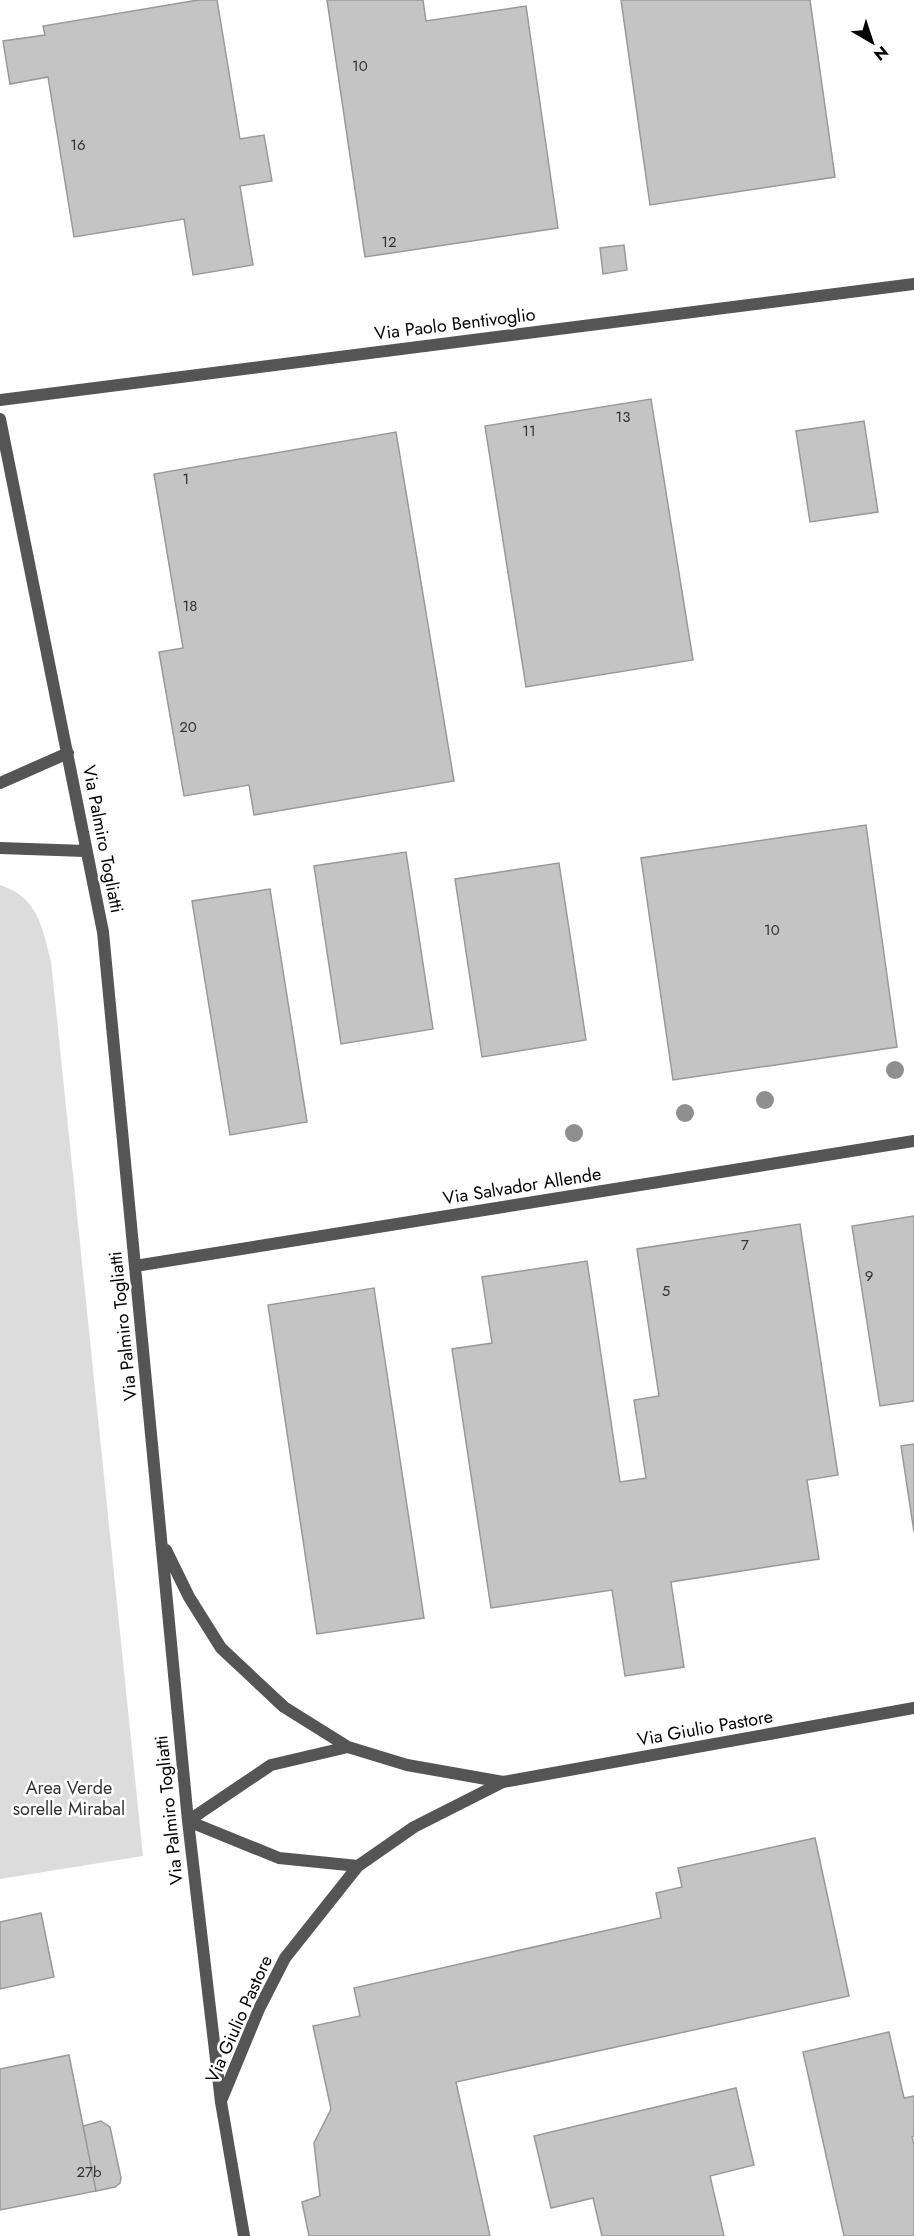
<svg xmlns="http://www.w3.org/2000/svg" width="914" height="2236" font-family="Jost,sans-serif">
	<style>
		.green { fill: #dcdcdc }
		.building { fill: #c4c4c4; stroke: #999; stroke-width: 1.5 }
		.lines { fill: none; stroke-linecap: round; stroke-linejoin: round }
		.minor { stroke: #555; stroke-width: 12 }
		.tree { fill: #8f8f8f }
		.labels { text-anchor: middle; stroke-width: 5; stroke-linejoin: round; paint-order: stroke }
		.number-label { font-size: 15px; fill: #313131 }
		.street-label { font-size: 18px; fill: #000; stroke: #fff }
		.park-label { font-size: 18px; fill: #333; stroke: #fff }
	</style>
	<rect width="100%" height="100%" fill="#fff"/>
	<!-- green -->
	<path class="green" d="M0 885C38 897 42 927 51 961L143 1856 0 1879Z"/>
	<!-- building -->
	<path class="building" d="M198 0H217L240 139 264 135 272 181 240 186 253 265 193 275 184 219 74 237 48 77 10 84 3 41 45 35 43 26Z
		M327 0H423L426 21 526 6 558 228 365 257Z
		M621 0H810L835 177 650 205Z
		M624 245 627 270 603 274 600 248Z
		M651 399 693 660 526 687 485 426Z
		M864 421 878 512 810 522 796 431Z
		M396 432 454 781 254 815 249 785 184 796 159 652 183 648 154 474Z
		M866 825 897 1047 673 1080 641 858Z
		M406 852 433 1029 341 1044 314 866Z
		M559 863 586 1040 482 1057 455 879Z
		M270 889 307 1122 230 1135 192 901Z
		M914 1216V1401L880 1406 852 1226Z
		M800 1224 838 1475 807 1480 819 1559 671 1582 684 1667 625 1676 612 1590 491 1608 452 1349 492 1343 482 1277 587 1261 620 1482 646 1478 634 1400 659 1396 637 1249Z
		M374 1288 424 1618 317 1634 268 1305Z
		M914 1444V1532L901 1446Z
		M815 1838 849 1996 456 2082 490 2236H309L302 2202 320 2196 314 2143 331 2109 313 2026 360 2016 354 1988 661 1918 656 1893 682 1887 678 1868Z
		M41 1913 54 1977 0 1989V1922Z
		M889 2032 904 2098 914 2096V2136L912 2137 914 2145V2236H844L803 2052Z
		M69 2055 96 2191 0 2210V2069Z
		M736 2088 754 2165 710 2176 724 2236H602L593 2198 551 2208 534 2136Z
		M101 2121 110 2127 121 2178 120 2183 115 2187 96 2191 83 2126Z"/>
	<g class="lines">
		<!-- minor -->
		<path class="minor" d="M0 400 914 284
			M0 419 103 932 188 1821 221 2102 244 2236
			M0 783 68 753
			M0 848 85 851
			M135 1266 914 1141
			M166 1550 189 1597 221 1648 284 1707 348 1747 407 1765 503 1782
			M348 1747 271 1765 188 1821 279 1858 358 1866
			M221 2101 259 2009 285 1958 358 1866 414 1827 503 1782 914 1708"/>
	</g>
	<!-- trees -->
	<g class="tree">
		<circle cx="895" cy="1070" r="9"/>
		<circle cx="765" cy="1100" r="9"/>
		<circle cx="685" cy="1113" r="9"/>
		<circle cx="574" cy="1133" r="9"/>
	</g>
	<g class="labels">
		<!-- number labels -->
		<g class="number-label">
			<text x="360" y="71">10</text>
			<text x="78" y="150">16</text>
			<text x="389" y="247">12</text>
			<text x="623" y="422">13</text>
			<text x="529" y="436">11</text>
			<text x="186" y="484">1</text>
			<text x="190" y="611">18</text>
			<text x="188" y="732">20</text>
			<text x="772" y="935">10</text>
			<text x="745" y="1250">7</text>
			<text x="869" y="1281">9</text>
			<text x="666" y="1296">5</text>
			<text x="89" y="2177">27b</text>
		</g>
		<!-- street labels -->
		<g class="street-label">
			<text transform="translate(455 324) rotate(-7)" y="6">Via Paolo Bentivoglio</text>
			<text transform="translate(103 839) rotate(79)" y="6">Via Palmiro Togliatti</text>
			<text transform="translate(522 1186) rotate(-9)" y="6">Via Salvador Allende</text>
			<text transform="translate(123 1326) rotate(-96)" y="6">Via Palmiro Togliatti</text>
			<text transform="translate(705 1728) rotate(-10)" y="6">Via Giulio Pastore</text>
			<text transform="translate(169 1810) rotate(-96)" y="6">Via Palmiro Togliatti</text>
			<text transform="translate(239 2019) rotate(-66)" y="6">Via Giulio Pastore</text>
		</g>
		<!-- park labels -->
		<g class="park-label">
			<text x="69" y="1794">Area Verde<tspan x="69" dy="21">sorelle Mirabal</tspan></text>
		</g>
	</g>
	<!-- north arrow -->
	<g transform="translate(872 42) rotate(141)" stroke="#ffffff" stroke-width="4.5" paint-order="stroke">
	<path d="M0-4.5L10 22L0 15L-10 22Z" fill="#000000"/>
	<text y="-9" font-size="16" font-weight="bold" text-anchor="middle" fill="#000000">N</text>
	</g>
</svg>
